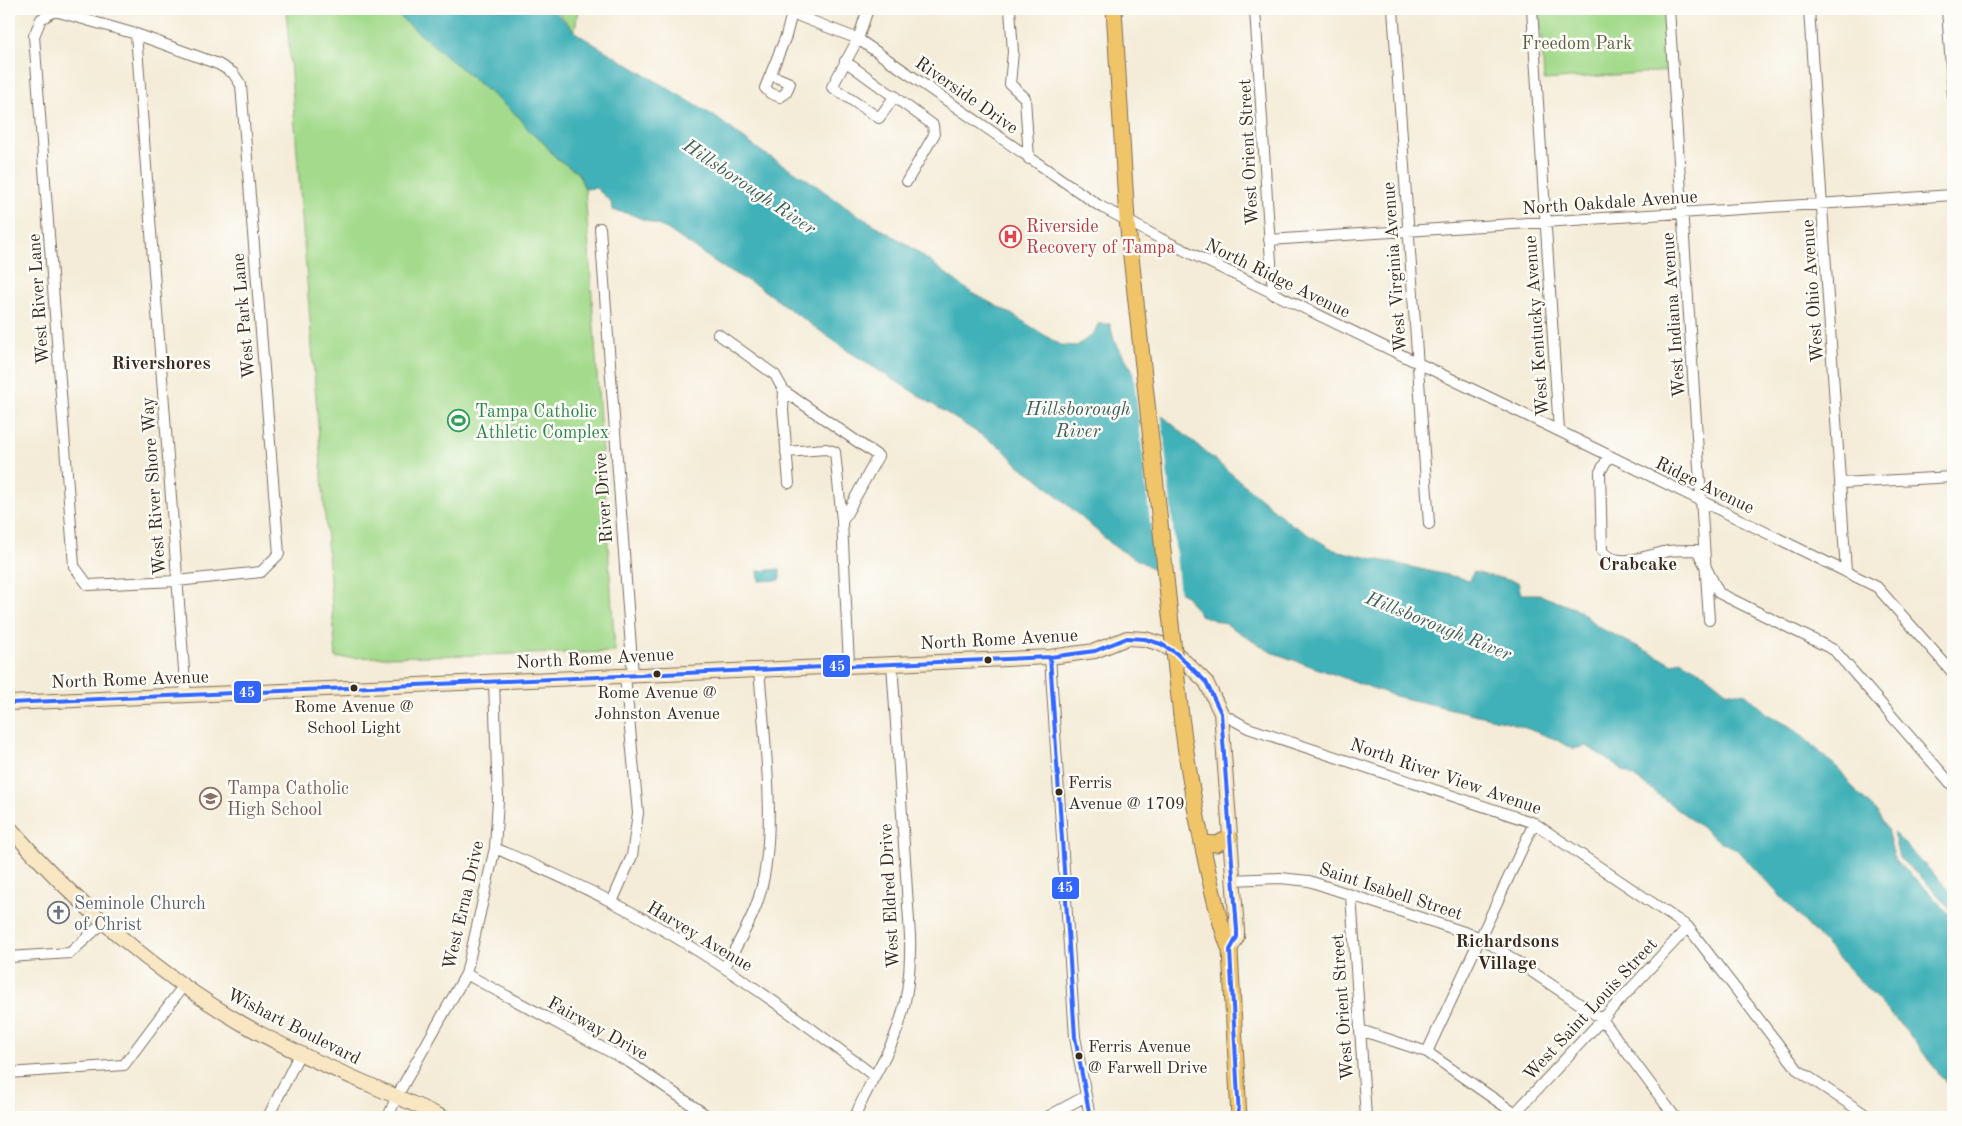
<svg xmlns="http://www.w3.org/2000/svg" width="1962" height="1126" font-family="'Old Standard TT',serif">
	<style>
		.green { fill: #a3da8b; stroke: #6f8254 }
		.water { fill: #41b1b8; stroke: #3e6e6b }
		.pier { fill: #f4ecd8 }
		.lines { fill: none; stroke-linecap: round; stroke-linejoin: round }
		.street-casing { stroke: #7c6e5f; stroke-width: 12 }
		.secondary-casing { stroke: #7c6e5f; stroke-width: 16 }
		.primary-casing { stroke: #7c6e5f; stroke-width: 17 }
		.street { stroke: #fff; stroke-width: 10 }
		.secondary { stroke: #f9e7c3; stroke-width: 14 }
		.primary { stroke: #f0c469; stroke-width: 15 }
		.primary-bridge-casing { stroke: #7c6e5f; stroke-width: 17; stroke-linecap: butt }
		.primary-bridge { stroke: #f0c469; stroke-width: 15 }
		.bus-1-casing { stroke: #fdfcf7; stroke-width: 8 }
		.bus-1 { stroke: #36f; stroke-width: 4 }
		.bus-dot { fill: #3b2a1e; stroke: #fdfcf7; stroke-width: 2 }
		.labels { text-anchor: middle; stroke-width: 5; stroke-linejoin: round; paint-order: stroke }
		.bus-label { font-size: 17px; fill: #3b2a1e; stroke: #fdfcf7 }
		.park-label { font-size: 18px; fill: #5a5f3f; stroke: #fdfcf7 }
		.street-label { font-size: 18px; fill: #3b2a1e; stroke: #fdfcf7 }
		.health-label { font-size: 18px; fill: #be3a42; stroke: #fdfcf7; text-anchor: start }
		.leisure-label { font-size: 18px; fill: #27864d; stroke: #fdfcf7; text-anchor: start }
		.education-label { font-size: 18px; fill: #785e54; stroke: #fdfcf7; text-anchor: start }
		.worship-label { font-size: 18px; fill: #5b616d; stroke: #fdfcf7; text-anchor: start }
		.water-label { font-size: 19px; font-style: italic; fill: #3d605c; stroke: #fdfcf7 }
		.neighbourhood-label { font-size: 19px; font-weight: bold; fill: #3b2a1e; stroke: #fdfcf7 }
		.line-badge { stroke: #fdfcf7; stroke-width: 2 }
		.badge-label { font-size: 14px; text-anchor: middle; font-weight: bold; fill: #fff }
	</style>
	<rect width="100%" height="100%" fill="#fdfcf7"/>
	<filter id="ink" filterUnits="userSpaceOnUse"><feTurbulence type="fractalNoise" baseFrequency=".02" numOctaves="2"/><feDisplacementMap in="SourceGraphic" scale="10" xChannelSelector="R" yChannelSelector="G"/><feConvolveMatrix kernelMatrix="1 2 1 2 8 2 1 2 1" color-interpolation-filters="sRGB"/></filter>
	<filter id="wash" filterUnits="userSpaceOnUse"><feTurbulence type="fractalNoise" baseFrequency=".0096" numOctaves="4" result="noise"/><feDisplacementMap in="SourceGraphic" scale="20" xChannelSelector="R" yChannelSelector="G"/><feGaussianBlur stdDeviation="1.12" result="paint"/><feColorMatrix in="noise" values="0 0 0 0 0 0 0 0 0 0 0 0 0 0 0 0 0 1.4 0 .05"/><feComposite in="paint" operator="in"/></filter>
	<g filter="url(#wash)">
		<rect width="100%" height="100%" fill="#f4ecd8"/>
		<!-- green -->
		<path class="green" d="M286 9H395L400 17 520 118 530 132 543 142 556 158 578 173 585 189 615 652 336 658Z
			M555 9H578L575 31Z
			M1540 9H1666L1670 71 1544 80Z"/>
		<!-- water -->
		<path class="water" d="M395 9H552L579 35 714 116 762 152 807 179 853 212 908 245 969 291 1013 315 1060 345 1077 346 1094 333 1098 324H1110L1114 340 1159 413 1291 524 1334 550 1470 580 1473 572 1518 582 1521 594H1537L1579 610 1598 627 1673 664 1680 660 1705 674 1726 691 1746 694 1769 715 1793 728 1840 770 1857 793 1877 812 1887 829 1895 860 1923 886 1953 918V1092L1905 1029 1737 850 1718 840 1647 786 1587 746 1572 749 1555 739 1512 723 1395 696 1271 652 1226 624 1200 615 1187 597 1152 568 1115 547 1036 477 1019 466 1002 448 848 351 759 287 724 268 667 229 630 214 612 210 611 202 596 188 585 189 578 173 556 158 543 142 530 132 520 118 400 17Z
			M780 569V580L759 581 758 571Z
			M1893 832 1953 894V912L1927 883 1899 858Z"/>
		<!-- pier -->
		<path class="pier" d="M1133 368 1161 410 1180 595 1156 575Z"/>
	</g>
	<g filter="url(#ink)">
		<g class="lines">
			<defs>
				<path id="street" d="M781 9 858 39 1098 205 1161 239 1559 431 1877 587 1953 673
					M868 9 858 39 832 87 879 118 895 96
					M1010 9 1013 52 1010 84 1025 98 1029 159
					M1255 9 1273 294
					M1393 9 1429 524
					M1532 9 1559 431
					M1669 9 1709 620
					M1809 9 1846 572
					M1947 9 1953 96
					M55 11 136 34 218 64 233 73 241 85 279 554 261 572 177 581 88 585 74 566 34 36 41 19Z
					M136 34 186 696
					M845 61 933 125 934 135 907 181
					M771 75 790 83 786 93 780 97 770 93 765 88 786 36 793 9
					M600 228 633 675
					M1269 240 1953 195
					M718 334 775 375 784 391 878 456 842 522 849 665
					M784 391 783 410 789 483
					M786 452 826 449 835 452 842 521
					M1609 456 1600 472 1602 551C1618 570 1650 554 1669 551 1678 550 1687 550 1697 550L1719 593 1834 650 1953 786
					M1841 483 1953 477
					M1050 657 1075 1037 1090 1117
					M1221 713 1248 728 1534 823 1688 927 1798 1070 1869 1117
					M495 848C534 865 574 882 612 902 706 950 791 1012 874 1076
					M1232 880 1280 878 1309 881 1482 938 1602 1019 1675 1117
					M1351 895 1366 1117
					M612 902 632 856 638 813 625 676
					M9 957 70 953 104 922
					M725 967C736 947 748 927 756 906 780 842 764 738 759 669
					M466 974 629 1062 709 1117
					M1360 1030 1427 1052 1520 1117
					M1427 1052 1534 823
					M9 1073 124 1065 184 985
					M1516 1112 1688 927
					M268 1117 300 1053
					M388 1117 397 1096 466 974 495 848 498 800 494 682
					M855 1117C866 1089 882 1065 894 1038 908 1005 911 971 910 936L892 663
					M1047 1117 1086 1096"/>
				<path id="secondary" d="M9 703 1050 657 1095 651 1127 638 1145 639 1161 644 1176 653 1206 682 1221 713 1237 930V937L1230 950
					M9 827C74 902 157 974 243 1024 306 1060 376 1086 442 1117"/>
				<path id="primary" d="M1114 9 1127 220 1137 311
					M1181 716C1188 770 1197 823 1209 876 1215 901 1220 926 1230 950L1239 1117
					M1202 843 1217 844 1230 837"/>
			</defs>
			<!-- street casing -->
			<use href="#street" class="street-casing"/>
			<!-- secondary casing -->
			<use href="#secondary" class="secondary-casing"/>
			<!-- primary casing -->
			<use href="#primary" class="primary-casing"/>
			<!-- street -->
			<use href="#street" class="street"/>
			<!-- secondary -->
			<use href="#secondary" class="secondary"/>
			<!-- primary -->
			<use href="#primary" class="primary"/>
			<defs>
				<path id="primary-bridge" d="M1137 311 1181 716"/>
			</defs>
			<!-- primary-bridge casing -->
			<use href="#primary-bridge" class="primary-bridge-casing"/>
			<!-- primary-bridge -->
			<use href="#primary-bridge" class="primary-bridge"/>
			<defs>
				<path id="bus-1" d="M1050 657 1075 1037 1090 1117
					M9 703 1050 657 1095 651 1127 638 1145 639 1161 644 1176 653 1206 682 1221 713 1237 930V937L1230 950 1239 1117"/>
			</defs>
			<!-- bus-1 casing -->
			<use href="#bus-1" class="bus-1-casing"/>
			<!-- bus-1 -->
			<use href="#bus-1" class="bus-1"/>
		</g>
	</g>
	<!-- icons -->
	<defs>
		<symbol id="hospital-ring" viewBox="-11 -11 22 22"><circle r="9.5" fill="#fdfcf7" stroke="#e0444e" stroke-width="1.5"/><path d="M-5-5h3v3.5h4V-5h3V5h-3V1.5h-4V5h-3Z" fill="#e0444e"/></symbol>
		<symbol id="stadium-ring" viewBox="-11 -11 22 22"><circle r="9.5" fill="#fdfcf7" stroke="#2e9e5b" stroke-width="1.5"/><path d="M0-5a6.5 5 0 1 0 0 10a6.5 5 0 1 0 0-10ZM-3.5-1.8h7v3.6h-7Z" fill="#2e9e5b"/></symbol>
		<symbol id="school-ring" viewBox="-11 -11 22 22"><circle r="9.5" fill="#fdfcf7" stroke="#8d6e63" stroke-width="1.5"/><path d="M0-5L7-2L0 1L-7-2ZM-4 1L0 2.5L4 1V4Q0 6-4 4Z" fill="#8d6e63"/></symbol>
		<symbol id="church-ring" viewBox="-11 -11 22 22"><circle r="9.5" fill="#fdfcf7" stroke="#6b7280" stroke-width="1.5"/><path d="M-1.2-6h2.4v3.5h3.3v2.4h-3.3V6h-2.4V-.1h-3.3v-2.4h3.3Z" fill="#6b7280"/></symbol>
	</defs>
	<g fill-rule="evenodd">
		<use href="#hospital-ring" x="998" y="224" width="25" height="25"/>
		<use href="#stadium-ring" x="446" y="408" width="25" height="25"/>
		<use href="#school-ring" x="198" y="786" width="25" height="25"/>
		<use href="#church-ring" x="46" y="900" width="25" height="25"/>
	</g>
	<!-- markers -->
	<g class="bus-dot">
		<circle cx="988" cy="660" r="4.5"/>
		<circle cx="657" cy="674" r="4.5"/>
		<circle cx="354" cy="688" r="4.5"/>
		<circle cx="1059" cy="792" r="4.5"/>
		<circle cx="1079" cy="1056" r="4.5"/>
	</g>
	<g class="labels">
		<!-- bus labels -->
		<g class="bus-label">
			<text x="657" y="698">Rome Avenue @<tspan x="657" dy="21">Johnston Avenue</tspan></text>
			<text x="354" y="712">Rome Avenue @<tspan x="354" dy="21">School Light</tspan></text>
			<text x="1068" y="788" text-anchor="start">Ferris<tspan x="1068" dy="21">Avenue @ 1709</tspan></text>
			<text x="1088" y="1052" text-anchor="start">Ferris Avenue<tspan x="1088" dy="21">@ Farwell Drive</tspan></text>
		</g>
		<!-- park labels -->
		<g class="park-label">
			<text x="1577" y="49">Freedom Park</text>
		</g>
		<!-- street labels -->
		<g class="street-label">
			<text transform="translate(967 95) rotate(35)" y="6">Riverside Drive</text>
			<text transform="translate(1248 152) rotate(-93)" y="6">West Orient Street</text>
			<text transform="translate(1610 202) rotate(-4)" y="6">North Oakdale Avenue</text>
			<text transform="translate(1394 267) rotate(-94)" y="6">West Virginia Avenue</text>
			<text transform="translate(1278 278) rotate(26)" y="6">North Ridge Avenue</text>
			<text transform="translate(1812 291) rotate(-94)" y="6">West Ohio Avenue</text>
			<text transform="translate(38 299) rotate(-94)" y="6">West River Lane</text>
			<text transform="translate(1673 315) rotate(-94)" y="6">West Indiana Avenue</text>
			<text transform="translate(243 316) rotate(-95)" y="6">West Park Lane</text>
			<text transform="translate(1536 326) rotate(-94)" y="6">West Kentucky Avenue</text>
			<text transform="translate(1705 485) rotate(26)" y="6">Ridge Avenue</text>
			<text transform="translate(153 486) rotate(-94)" y="6">West River Shore Way</text>
			<text transform="translate(603 498) rotate(-94)" y="6">River Drive</text>
			<text transform="translate(999 639) rotate(-3)" y="6">North Rome Avenue</text>
			<text transform="translate(595 658) rotate(-3)" y="6">North Rome Avenue</text>
			<text transform="translate(130 679) rotate(-2)" y="6">North Rome Avenue</text>
			<text transform="translate(1446 776) rotate(19)" y="6">North River View Avenue</text>
			<text transform="translate(1391 891) rotate(18)" y="6">Saint Isabell Street</text>
			<text transform="translate(889 896) rotate(-93)" y="6">West Eldred Drive</text>
			<text transform="translate(463 905) rotate(-77)" y="6">West Erna Drive</text>
			<text transform="translate(700 936) rotate(31)" y="6">Harvey Avenue</text>
			<text transform="translate(1342 1007) rotate(-94)" y="6">West Orient Street</text>
			<text transform="translate(1590 1009) rotate(-47)" y="6">West Saint Louis Street</text>
			<text transform="translate(294 1026) rotate(27)" y="6">Wishart Boulevard</text>
			<text transform="translate(598 1028) rotate(29)" y="6">Fairway Drive</text>
		</g>
		<!-- health labels -->
		<g class="health-label">
			<text x="1026" y="232">Riverside<tspan x="1026" dy="21">Recovery of Tampa</tspan></text>
		</g>
		<!-- leisure labels -->
		<g class="leisure-label">
			<text x="475" y="417">Tampa Catholic<tspan x="475" dy="21">Athletic Complex</tspan></text>
		</g>
		<!-- education labels -->
		<g class="education-label">
			<text x="227" y="794">Tampa Catholic<tspan x="227" dy="21">High School</tspan></text>
		</g>
		<!-- worship labels -->
		<g class="worship-label">
			<text x="74" y="909">Seminole Church<tspan x="74" dy="21">of Christ</tspan></text>
		</g>
		<!-- water labels -->
		<g class="water-label">
			<text transform="translate(750 186) rotate(34)" y="7">Hillsborough River</text>
			<text x="1078" y="415">Hillsborough<tspan x="1078" dy="22">River</tspan></text>
			<text transform="translate(1439 625) rotate(22)" y="7">Hillsborough River</text>
		</g>
		<!-- neighbourhood labels -->
		<g class="neighbourhood-label">
			<text x="161" y="369">Rivershores</text>
			<text x="1638" y="570">Crabcake</text>
			<text x="1507" y="947">Richardsons<tspan x="1507" dy="22">Village</tspan></text>
		</g>
	</g>
	<g class="line-badge">
		<rect x="822" y="654" width="29" height="24" rx="5" fill="#36f"/>
		<rect x="233" y="680" width="29" height="24" rx="5" fill="#36f"/>
		<rect x="1051" y="876" width="29" height="24" rx="5" fill="#36f"/>
	</g>
	<g class="badge-label">
		<text x="837" y="671">45</text>
		<text x="247" y="697">45</text>
		<text x="1065" y="892">45</text>
	</g>
	<!-- margin -->
	<rect width="1962" height="1126" fill="none" stroke="#fdfcf7" stroke-width="30"/>
</svg>
